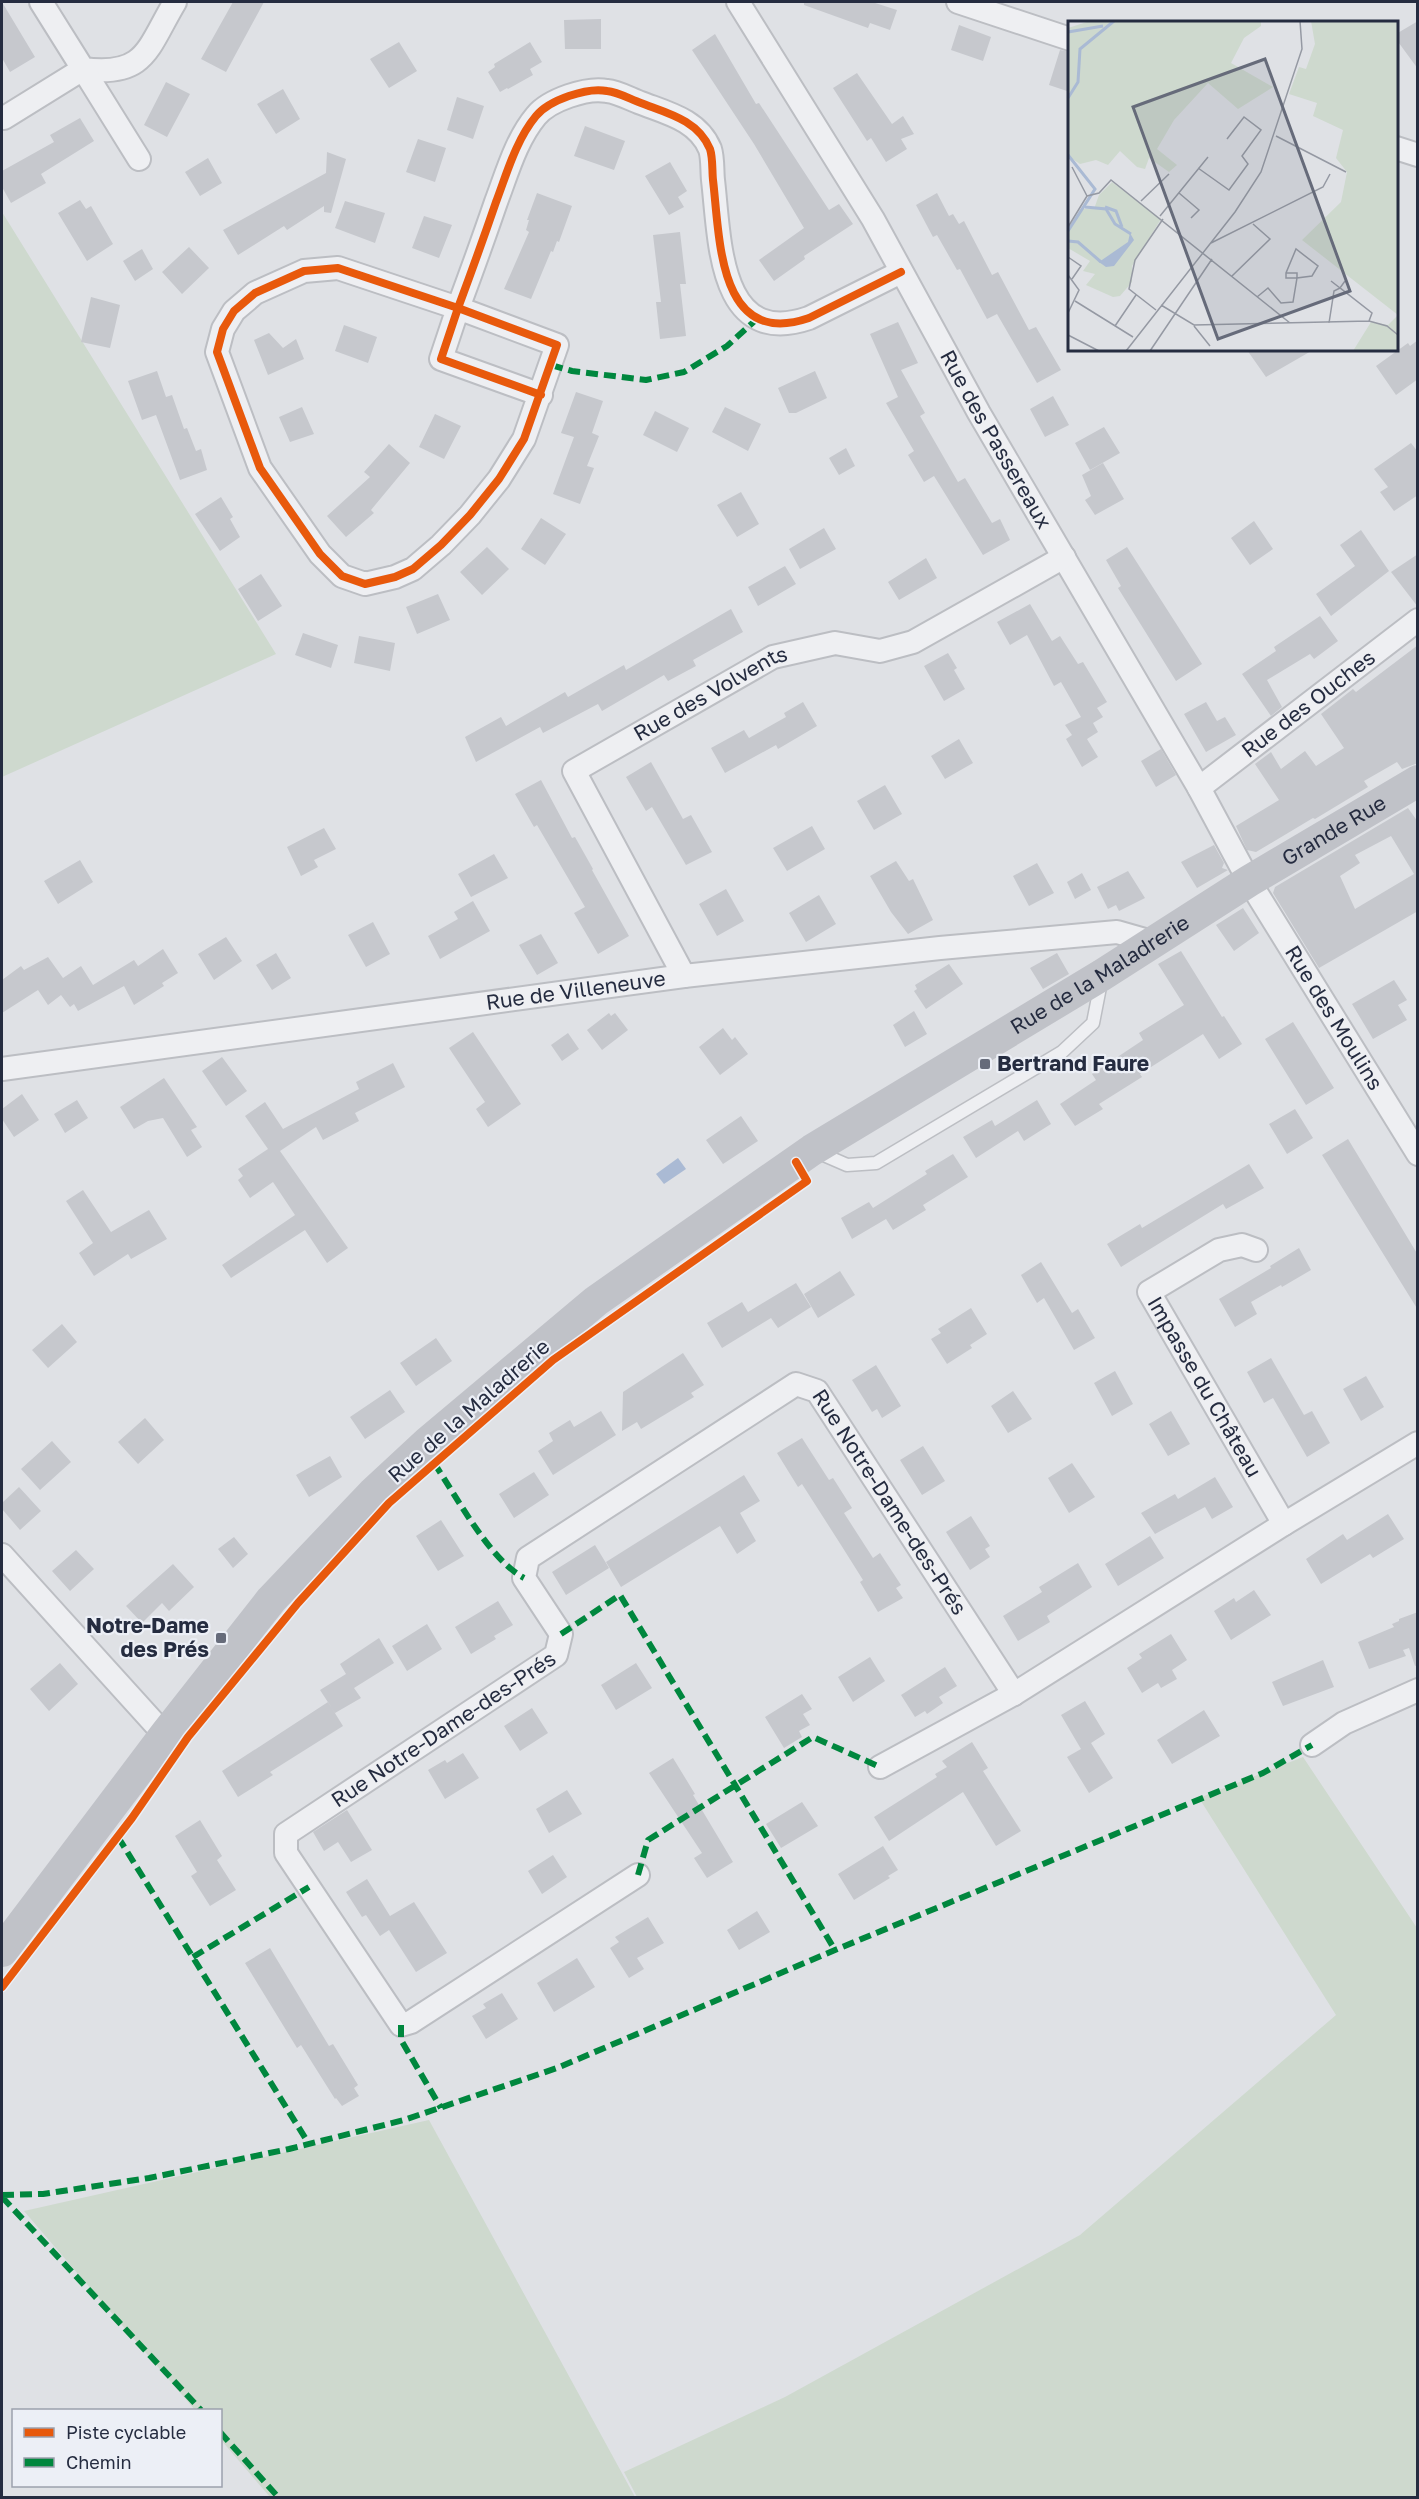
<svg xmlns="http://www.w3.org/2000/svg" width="1419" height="2499" font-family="'Golos Text',sans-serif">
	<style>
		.green { fill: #ced9ce }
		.water { fill: #aabad4 }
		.building { fill: #c6c8cd; fill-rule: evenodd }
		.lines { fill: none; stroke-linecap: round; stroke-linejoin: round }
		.lane-casing { stroke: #bcbec3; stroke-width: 15 }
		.street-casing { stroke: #bcbec3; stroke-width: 26 }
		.lane { stroke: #eeeff2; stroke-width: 12 }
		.street { stroke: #eeeff2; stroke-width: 22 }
		.secondary { stroke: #c0c2c8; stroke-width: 32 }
		.quiet { stroke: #00873e; stroke-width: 6; stroke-dasharray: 12 6; stroke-linecap: butt }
		.cycleway-casing { stroke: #eceff6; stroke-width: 11 }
		.cycleway { stroke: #e8590c; stroke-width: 8 }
		.poi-dot { fill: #666b7a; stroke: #eceff6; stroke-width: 2 }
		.labels { text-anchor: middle; stroke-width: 4.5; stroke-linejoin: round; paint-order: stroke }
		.street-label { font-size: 21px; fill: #252c40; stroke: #eceff6 }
		.poi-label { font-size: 21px; font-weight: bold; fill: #252c40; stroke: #eceff6; text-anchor: start }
		.inset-river { fill: none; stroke: #aabad4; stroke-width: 3 }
		.inset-road { fill: none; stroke: #9599a3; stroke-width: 1.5 }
		.view { fill: #666b7a; fill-opacity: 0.15; stroke: #666b7a; stroke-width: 3 }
		.inset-edge { fill: none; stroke: #252c40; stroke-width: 3 }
	</style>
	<rect width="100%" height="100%" fill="#dfe1e5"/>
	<!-- green -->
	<path class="green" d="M2 212 276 654 2 777Z
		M1303 1757 1417 1928V2497H637L624 2472 785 2397 1080 2235 1336 2015 1199 1798Z
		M429 2120 635 2497H270L221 2440 220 2410H195L24 2211Z"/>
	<!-- water -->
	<path class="water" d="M678 1158 686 1169 664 1184 656 1174Z"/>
	<!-- building -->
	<path class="building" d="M2 2 35 57 10 72 2 58Z
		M233 2H264L226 72 201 59Z
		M804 2H872L897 10 890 30 870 23 868 28 804 5Z
		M601 19V49H565L564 20Z
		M1418 21V69L1396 39V34Z
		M959 25 991 37 983 61 951 50Z
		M715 34 756 104 759 103 829 210 839 204 853 224 804 256 805 259 774 281 759 260 804 228 754 144 692 50Z
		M399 42 417 71 389 88 370 59Z
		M530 42 542 62 530 69 533 75 508 89 507 88 500 92 488 72 495 67 494 64Z
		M1060 50 1070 52V92L1049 85Z
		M857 73 892 124 903 116 914 134 901 139 907 149 886 162 871 138 867 141 833 88Z
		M166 82 190 94 167 137 144 125Z
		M283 89 300 119 276 134 257 104Z
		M457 97 484 106 473 139 447 130Z
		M80 118 94 141 41 174 46 183 11 203 2 187V171L54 142 50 135Z
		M585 126 625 141 614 170 574 156Z
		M418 139 446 148 435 182 406 172Z
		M327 152 346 159 331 213 324 212V206L287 230 284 226 238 255 223 230 326 173Z
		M208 158 222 183 200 196 185 172Z
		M670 162 687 191 678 197 684 207 669 215 645 176Z
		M537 193 572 206 559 242 557 241 553 252 551 251 531 299 504 289 529 232 526 230 529 220H527Z
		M937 193 949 216 953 214 959 224 964 221 992 275 998 272 1029 330 1036 327 1061 370 1037 383 997 314 987 319 960 269 957 270 937 235 933 237 916 205Z
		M80 200 86 209 91 206 113 244 87 261 58 213Z
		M345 201 385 213 375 243 335 228Z
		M424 216 452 225 439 258 412 248Z
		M680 232 686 284H680L686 336 660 339 656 302H661L653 235Z
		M189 247 209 268 182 294 162 272Z
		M142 249 153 269 135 281 123 261Z
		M91 297 120 305 110 348 81 342Z
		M898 322 918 363 901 370 925 413 920 416 958 482 965 478 992 523 1000 519 1010 540 983 555 934 476 924 482 908 455 914 451 886 403 898 397 870 334Z
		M344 325 377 337 368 363 335 351Z
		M269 333 283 348 296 339 304 359 268 375 254 340Z
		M1418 340V379L1396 395 1376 366 1408 343 1410 346Z
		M1247 350H1313L1266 377Z
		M157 371 166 397 172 395 184 429 187 428 196 451 201 449 207 470 180 480 156 415 142 420 128 381Z
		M815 371 827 398 796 413H789L778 388Z
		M576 392 603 401 592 433 599 436 587 466 594 468 580 504 553 494 574 437 561 433Z
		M1053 396 1069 425 1045 437 1030 409Z
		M302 407 314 434 290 442 279 417Z
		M725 407 761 424 748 451 712 432Z
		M655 411 689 428 677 452 643 435Z
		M435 414 461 426 444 459 419 447Z
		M1104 427 1120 453 1090 470 1075 443Z
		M1411 443 1418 452V495L1394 511 1380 492 1388 487 1374 469Z
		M389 444 410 463 371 510 374 513 346 537 327 516 370 477 364 472Z
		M846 448 855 466 839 475 829 458Z
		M1103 463 1124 499 1095 515 1085 500 1091 496 1082 475Z
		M741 492 759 524 737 537 717 505Z
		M221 497 233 517 230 519 240 537 220 551 195 514Z
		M541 518 566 534 545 565 521 549Z
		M1254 521 1273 549 1250 565 1231 538Z
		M824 528 836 549 800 569 789 549Z
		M1361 530 1389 571 1331 616 1316 594 1355 566 1340 545Z
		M487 547 509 569 482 595 460 572Z
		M1127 547 1202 664 1176 681 1118 588 1121 586 1106 560Z
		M1418 554V607L1391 572Z
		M926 558 937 578 899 600 888 582Z
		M785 566 796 584 758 606 748 587Z
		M261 574 282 606 258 621 238 589Z
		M438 594 450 620 417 634 406 607Z
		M1030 604 1052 641 1060 636 1078 664 1083 662 1107 702 1097 708 1103 717 1093 723 1098 732 1087 739 1098 757 1082 767 1066 739 1072 735 1065 725 1081 717 1061 682 1054 686 1027 635 1010 645 997 622Z
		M731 609 743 632 693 660 696 666 668 681 664 675 602 711 598 704 543 733 540 727 476 762 465 737 501 717 506 726 565 692 568 697 624 665 626 670Z
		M1320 616 1338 641 1314 659 1310 654 1267 680 1282 707 1271 716 1242 674 1276 651 1274 647Z
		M303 633 338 645 331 668 295 655Z
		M359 636 395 643 390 671 354 663Z
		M1418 645V763L1402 769 1397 762 1364 781 1368 787 1315 819 1313 818 1256 852 1247 850 1236 826 1279 800 1255 764 1271 752 1281 769 1305 751 1316 766 1344 748 1321 714 1353 689 1356 692Z
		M948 653 957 668 954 670 965 689 944 701 924 666Z
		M803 702 817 726 778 749 776 745 725 773 711 748 744 730 749 738 786 717 784 713Z
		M1206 702 1217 721 1225 717 1236 735 1206 752 1184 714Z
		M959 739 973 763 945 779 931 756Z
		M1161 749 1176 775 1156 787 1141 761Z
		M651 762 683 819 691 815 712 852 686 865 652 807 646 811 626 777Z
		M541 780 572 838 575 837 593 869 592 870 629 936 598 954 574 913 585 907 537 825 534 827 515 794Z
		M885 785 902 814 874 830 857 801Z
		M1408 808 1418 822V911L1319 968 1273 893 1275 887ZM1391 836 1414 874 1355 909 1340 876 1360 863 1355 855Z
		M812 826 825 849 787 871 773 848Z
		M324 828 336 849 314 860 318 867 301 876 287 847Z
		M1214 845 1224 863 1222 868 1228 870 1197 888 1181 862Z
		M494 854 508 878 471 897 458 874Z
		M80 860 93 882 58 904 44 881Z
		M896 861 909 881 913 879 933 920 908 934 891 912 870 876Z
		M1037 863 1054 893 1029 906 1013 876Z
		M1128 871 1145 898 1119 911 1116 905 1108 909 1097 887Z
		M1082 873 1091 890 1075 899 1067 882Z
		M726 889 744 921 717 936 699 904Z
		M819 895 836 924 806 942 789 913Z
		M473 901 490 931 440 959 428 936 458 919 454 912Z
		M1243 908 1259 933 1234 951 1216 925Z
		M373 922 390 954 366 967 348 935Z
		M541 934 558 963 537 975 519 945Z
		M226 937 242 961 214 980 198 954Z
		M163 949 178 973 162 983 164 986 134 1005 124 986 78 1011 74 1004 70 1007 61 995 48 1005 38 990 2 1013V980L21 966 24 970 48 957 63 978 81 966 93 985 134 960 138 966Z
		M1181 951 1222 1017 1224 1016 1242 1044 1219 1059 1203 1034 1140 1074 1142 1077 1099 1104 1103 1109 1075 1126 1060 1104 1096 1080 1092 1074 1143 1040 1139 1033 1184 1005 1158 964Z
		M276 953 291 978 272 990 256 965Z
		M1057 953 1069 974 1043 989 1030 968Z
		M949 964 963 984 926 1009 914 991 917 989 915 985Z
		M1394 980 1407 1000 1398 1005 1407 1020 1373 1039 1352 1004Z
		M914 1011 927 1034 905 1047 893 1025Z
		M609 1013 611 1016 615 1013 628 1030 602 1050 587 1030Z
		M1293 1022 1334 1088 1306 1105 1265 1039Z
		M723 1028 732 1040 735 1037 748 1054 720 1075 699 1047Z
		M473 1032 521 1104 488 1127 476 1109 485 1102 449 1048Z
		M568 1033 579 1049 562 1061 551 1045Z
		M222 1057 247 1091 226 1106 202 1071Z
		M393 1063 405 1087 355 1113 359 1121 323 1140 316 1127 280 1151 348 1248 327 1263 305 1230 231 1278 222 1265 295 1215 273 1182 250 1198 238 1180 243 1176 238 1169 268 1149 245 1116 265 1102 283 1129 359 1089 356 1082Z
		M164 1078 197 1127 191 1130 202 1147 187 1157 163 1118 148 1121 134 1129 120 1107Z
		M22 1094 39 1120 14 1137 2 1119V1109Z
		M77 1100 88 1118 65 1133 54 1114Z
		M1037 1100 1051 1124 1024 1141 1018 1131 976 1158 963 1137 992 1120 995 1126Z
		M1295 1109 1313 1138 1287 1154 1269 1124Z
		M741 1116 758 1141 723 1164 706 1140Z
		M1348 1139 1418 1255V1310L1322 1155Z
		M953 1154 968 1177 923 1205 926 1210 893 1230 886 1219 852 1239 841 1218 869 1202 873 1208 927 1174 925 1171Z
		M1249 1164 1264 1188 1226 1209 1223 1204 1121 1267 1107 1244 1140 1224 1142 1228Z
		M83 1190 111 1232 149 1210 167 1239 131 1259 128 1254 94 1276 79 1253 93 1243 66 1201Z
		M1299 1248 1311 1270 1282 1287 1281 1285 1251 1302 1257 1314 1235 1327 1219 1299 1271 1268 1270 1266Z
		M1041 1262 1072 1313 1078 1309 1095 1338 1074 1350 1044 1298 1037 1303 1022 1277 1021 1275Z
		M840 1271 855 1295 818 1318 804 1294Z
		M796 1283 811 1307 778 1328 771 1318 722 1348 707 1323 742 1302 748 1312Z
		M971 1308 987 1334 970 1345 972 1348 947 1364 931 1339 941 1333 938 1329Z
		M62 1324 77 1342 48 1368 32 1350Z
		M436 1338 452 1361 416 1386 400 1363Z
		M683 1353 704 1385 691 1393 694 1397 641 1429 637 1422 622 1431 623 1392Z
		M1271 1358 1304 1415 1312 1411 1330 1443 1307 1457 1273 1398 1264 1403 1247 1372Z
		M876 1365 901 1406 882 1418 877 1409 872 1412 852 1380Z
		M1115 1371 1133 1404 1112 1416 1094 1383Z
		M1366 1376 1384 1407 1361 1421 1343 1389Z
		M390 1390 405 1412 365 1439 350 1417Z
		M1013 1391 1032 1419 1008 1433 991 1406Z
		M601 1411 616 1435 553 1475 538 1451 553 1441 549 1433 570 1420 574 1427Z
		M1171 1411 1190 1444 1168 1456 1149 1424Z
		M145 1418 164 1440 138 1464 118 1442Z
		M802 1438 829 1480 833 1478 852 1508 844 1513 873 1558 880 1553 901 1585 896 1588 903 1598 878 1612 860 1582 863 1580 841 1545 802 1484 798 1487 777 1453Z
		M52 1441 71 1462 40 1490 21 1469Z
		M923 1446 945 1481 922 1495 900 1460Z
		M330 1456 342 1477 309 1497 296 1475Z
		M1072 1463 1095 1497 1069 1513 1048 1478Z
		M534 1472 549 1495 514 1518 499 1494Z
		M744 1475 760 1501 740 1513 756 1541 737 1554 720 1526 621 1587 606 1562Z
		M1215 1477 1233 1507 1212 1519 1205 1507 1155 1534 1141 1513 1175 1494 1178 1499Z
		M19 1487 41 1511 20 1530 2 1509V1503Z
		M1388 1514 1404 1539 1373 1558 1370 1554 1321 1584 1306 1559 1343 1534 1347 1540Z
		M971 1516 990 1546 985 1549 990 1557 970 1570 946 1532Z
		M441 1520 464 1556 438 1571 416 1536Z
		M1150 1536 1164 1558 1118 1586 1105 1564Z
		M234 1537 248 1554 233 1568 218 1549Z
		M595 1545 609 1568 566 1595 552 1572Z
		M76 1550 94 1569 70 1591 52 1571Z
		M1078 1563 1092 1587 1047 1616 1050 1622 1018 1641 1003 1616 1042 1592 1039 1587Z
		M173 1564 194 1587 169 1611 162 1603 142 1623 126 1606Z
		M1254 1590 1271 1615 1231 1640 1214 1611 1234 1598 1236 1602Z
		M498 1601 513 1625 494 1636 496 1639 471 1654 455 1627Z
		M1418 1612V1665L1415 1666 1409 1648 1403 1650 1406 1656 1369 1669 1358 1642 1394 1627 1392 1624 1399 1621V1619Z
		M427 1624 442 1649 407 1671 392 1646Z
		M1171 1634 1187 1660 1172 1670 1177 1679 1161 1688 1158 1683 1142 1693 1127 1668 1142 1658 1139 1654Z
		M379 1638 394 1663 354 1688 361 1698 335 1713 320 1690 346 1674 340 1664Z
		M870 1657 885 1681 853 1702 838 1677Z
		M1323 1660 1334 1687 1283 1706 1272 1682Z
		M60 1663 78 1684 49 1711 30 1689Z
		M636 1663 652 1688 616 1710 601 1685Z
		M945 1667 957 1686 939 1697 943 1703 927 1714 925 1711 915 1717 901 1695Z
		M802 1694 812 1709 803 1714 810 1725 799 1731 802 1737 784 1748 765 1717Z
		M1085 1701 1105 1734 1091 1743 1113 1778 1089 1793 1067 1757 1081 1749 1061 1715Z
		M328 1702 343 1726 270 1772 273 1775 238 1797 222 1771Z
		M532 1708 548 1733 520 1751 504 1726Z
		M1204 1710 1220 1736 1172 1764 1157 1740Z
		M972 1742 988 1768 983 1771 1021 1831 996 1846 963 1792 889 1841 874 1817 937 1777 935 1774 947 1767 942 1761Z
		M463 1753 479 1778 445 1799 428 1770 445 1760 447 1763Z
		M673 1758 695 1794 693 1795 733 1862 707 1878 694 1858 702 1853 649 1773Z
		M567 1790 582 1814 549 1833 536 1809Z
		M802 1802 818 1826 781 1848 766 1824Z
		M347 1810 372 1850 351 1862 338 1842 324 1851 313 1832Z
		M200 1820 222 1856 217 1860 236 1890 210 1906 191 1876 197 1872 175 1836Z
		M883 1846 898 1870 888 1876 890 1878 854 1900 838 1874Z
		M553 1855 567 1877 542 1894 528 1871Z
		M367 1879 390 1916 414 1902 447 1953 416 1972 389 1930 380 1936 366 1915 362 1917 346 1892Z
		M757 1911 770 1932 739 1950 727 1930Z
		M648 1917 664 1943 637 1958 644 1969 629 1978 610 1948 619 1942 615 1937Z
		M270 1948 329 2046 333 2044 358 2085 354 2088 359 2096 342 2106 336 2098 335 2099 301 2045 297 2048 245 1963Z
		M577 1958 595 1987 554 2012 537 1983Z
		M502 1993 518 2019 486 2039 472 2016 486 2008 483 2004Z"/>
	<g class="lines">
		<defs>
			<path id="lane" d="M817 1152 847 1165 876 1163 1062 1052 1093 1023 1101 982"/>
			<g id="street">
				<path d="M41 2 83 69C146 77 147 49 175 2"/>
				<path id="s1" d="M738 2 873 219 979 413 1199 788 1249 881 1418 1154"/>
				<path d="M958 2 1070 39"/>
				<path d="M4 118 83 69 139 159"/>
				<path d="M1396 148 1418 155"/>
				<path d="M541 395 441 359 458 308 557 345 524 439 499 479 470 515 441 545 413 569 395 577 365 584 342 576 320 554 260 468 217 352 223 329 234 311 255 293 304 271 338 268 458 308C471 273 484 237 496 202 507 173 516 140 536 116 549 100 587 87 607 91 618 92 630 99 641 103 667 113 698 120 710 149 713 158 712 171 713 180 720 239 718 349 809 318L901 272"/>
				<path id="s2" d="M1199 788 1418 620"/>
				<path id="s3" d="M684 976 574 771 773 657 835 643 880 651 913 642 1064 557"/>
				<path id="s4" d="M2 1069 684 976 940 948 1117 932 1152 942"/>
				<path id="s5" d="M1256 1250 1242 1245 1219 1250 1149 1292 1284 1524"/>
				<path d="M2 1555 165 1735"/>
				<path d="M1312 1745 1344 1723 1418 1690"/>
				<path d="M880 1767 1014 1694 1284 1524 1418 1443"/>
				<path id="s6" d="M638 1875 411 2022 401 2025 286 1853V1834L556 1655 561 1634 524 1578 528 1558 796 1384 817 1391 1014 1694"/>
			</g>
		</defs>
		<!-- lane casing -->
		<use href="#lane" class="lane-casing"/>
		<!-- street casing -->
		<use href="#street" class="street-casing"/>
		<!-- lane -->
		<use href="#lane" class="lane"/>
		<!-- street -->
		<use href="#street" class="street"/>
		<!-- secondary -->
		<path class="secondary" id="s7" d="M2 1951 165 1735 271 1600 373 1493 428 1442 596 1301 812 1150 1102 975 1249 881 1418 781"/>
		<!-- quiet -->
		<path class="quiet" d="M551 365 572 371 646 380 684 372 727 346 758 318
			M434 1463C457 1497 489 1559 524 1578
			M561 1634 620 1595 835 1950
			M118 1837 309 2144
			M638 1875 648 1840 813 1737 880 1767
			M193 1957 309 1887
			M401 2025V2040L441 2108
			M2 2195 43 2194 149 2178 289 2149 404 2120 557 2068 835 1950 1263 1773 1312 1745
			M2 2197 201 2410
			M220 2432 279 2498"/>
		<defs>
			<path id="cycleway" d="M541 395 441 359 458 308 557 345 524 439 499 479 470 515 441 545 413 569 395 577 365 584 342 576 320 554 260 468 217 352 223 329 234 311 255 293 304 271 338 268 458 308C471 273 484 237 496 202 507 173 516 140 536 116 549 100 587 87 607 91 618 92 630 99 641 103 667 113 698 120 710 149 713 158 712 171 713 180 720 239 718 349 809 318L901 272
				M2 1987 132 1818 188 1737 298 1603 389 1503 553 1360 807 1181 796 1162"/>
		</defs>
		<!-- cycleway casing -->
		<use href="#cycleway" class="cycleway-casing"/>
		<!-- cycleway -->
		<use href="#cycleway" class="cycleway"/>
	</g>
	<!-- markers -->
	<g class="poi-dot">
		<rect x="979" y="1058" width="12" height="12" rx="3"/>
		<rect x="215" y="1632" width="12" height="12" rx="3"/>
	</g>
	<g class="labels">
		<!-- street labels -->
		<g class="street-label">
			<text dy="7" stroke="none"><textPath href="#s1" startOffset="508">Rue des Passereaux</textPath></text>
			<text dy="7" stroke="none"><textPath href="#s3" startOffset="390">Rue des Volvents</textPath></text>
			<text dy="7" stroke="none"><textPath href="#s2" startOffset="138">Rue des Ouches</textPath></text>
			<text dy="7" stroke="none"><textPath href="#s7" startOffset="1760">Grande Rue</textPath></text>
			<text dy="7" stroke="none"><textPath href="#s7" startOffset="1485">Rue de la Maladrerie</textPath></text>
			<text dy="7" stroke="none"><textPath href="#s4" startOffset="579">Rue de Villeneuve</textPath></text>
			<text dy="7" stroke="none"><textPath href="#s1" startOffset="1178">Rue des Moulins</textPath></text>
			<text dy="7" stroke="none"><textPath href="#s5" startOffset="230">Impasse du Château</textPath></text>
			<text transform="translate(469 1411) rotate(-41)" y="7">Rue de la Maladrerie</text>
			<text dy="7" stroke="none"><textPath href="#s6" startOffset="1414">Rue Notre-Dame-des-Prés</textPath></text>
			<text dy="7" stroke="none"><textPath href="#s6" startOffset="696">Rue Notre-Dame-des-Prés</textPath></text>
		</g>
		<!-- poi labels -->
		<g class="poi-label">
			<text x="997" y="1071">Bertrand Faure</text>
			<text x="209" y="1633" text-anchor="end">Notre-Dame<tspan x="209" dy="24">des Prés</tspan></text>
		</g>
	</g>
	<!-- overview -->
	<g transform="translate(1068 21)">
		<rect width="330" height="330" fill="#dfe1e5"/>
		<path d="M22 0H193V5L176 17 163 42 205 66 170 88 140 62 106 99 89 128 109 144 101 151 81 137 77 148 69 146 52 130 40 144 28 139 12 143 0 135V7ZM243 0H330V330H285L303 301 320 304 330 294 234 219 273 181 279 151 268 137 275 109 245 95 249 82 221 73 231 46 238 48 247 23ZM44 161 93 198 64 245V261L52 275 45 276 18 264 27 253 15 250 22 240 0 227V207L13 188H26L31 174Z" fill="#ced9ce"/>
		<path d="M62 212 66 219 46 245 38 246 31 241 60 221Z" fill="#aabad4"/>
		<path class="inset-river" d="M0 11 35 5M0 77 10 61 12 28 46 0M0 134 27 168 0 210M17 186 38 188 47 203 63 213M37 186 48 190 54 206M0 220 10 221 33 241"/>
		<path class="inset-road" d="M208 115 278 151M4 146 19 175M130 147 161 169 180 143 174 135 193 109 176 96 159 118M111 172 131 189 123 197M73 180 101 153M92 195 140 136M0 206 19 175 31 172 43 159 222 302M143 222 255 166 262 153M0 236 13 245 4 258M0 254 11 269 0 292M164 255 202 218 185 203M263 260 272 267 277 260M189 276 200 267 213 282 225 281 229 257 244 255 250 245 228 228 218 252V257H229V252H218M7 280 65 316M93 284 126 304 301 300 319 305 330 314M88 289 61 268 67 239 95 198M261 302 266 270 272 267 304 292 301 300M47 305 68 274M126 305 142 325M0 314 31 330M58 330 167 191 193 151 234 28 232 0M82 330 144 238"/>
		<path class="view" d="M197 38 282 270 150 318 65 86Z"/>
		<rect width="330" height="330" class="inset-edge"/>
	</g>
	<!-- border -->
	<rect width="1419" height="2499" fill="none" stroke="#252c40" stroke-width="6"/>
	<!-- legend -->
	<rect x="12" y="2409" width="210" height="78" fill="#eceff6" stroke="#9ca1ad" stroke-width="1.5"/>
	<rect x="24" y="2428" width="30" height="9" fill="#e8590c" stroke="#9ca1ad" stroke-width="1.5"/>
	<text x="66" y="2439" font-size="18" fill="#252c40">Piste cyclable</text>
	<rect x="24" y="2458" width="30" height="9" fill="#00873e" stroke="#9ca1ad" stroke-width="1.5"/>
	<text x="66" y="2469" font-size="18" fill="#252c40">Chemin</text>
</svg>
